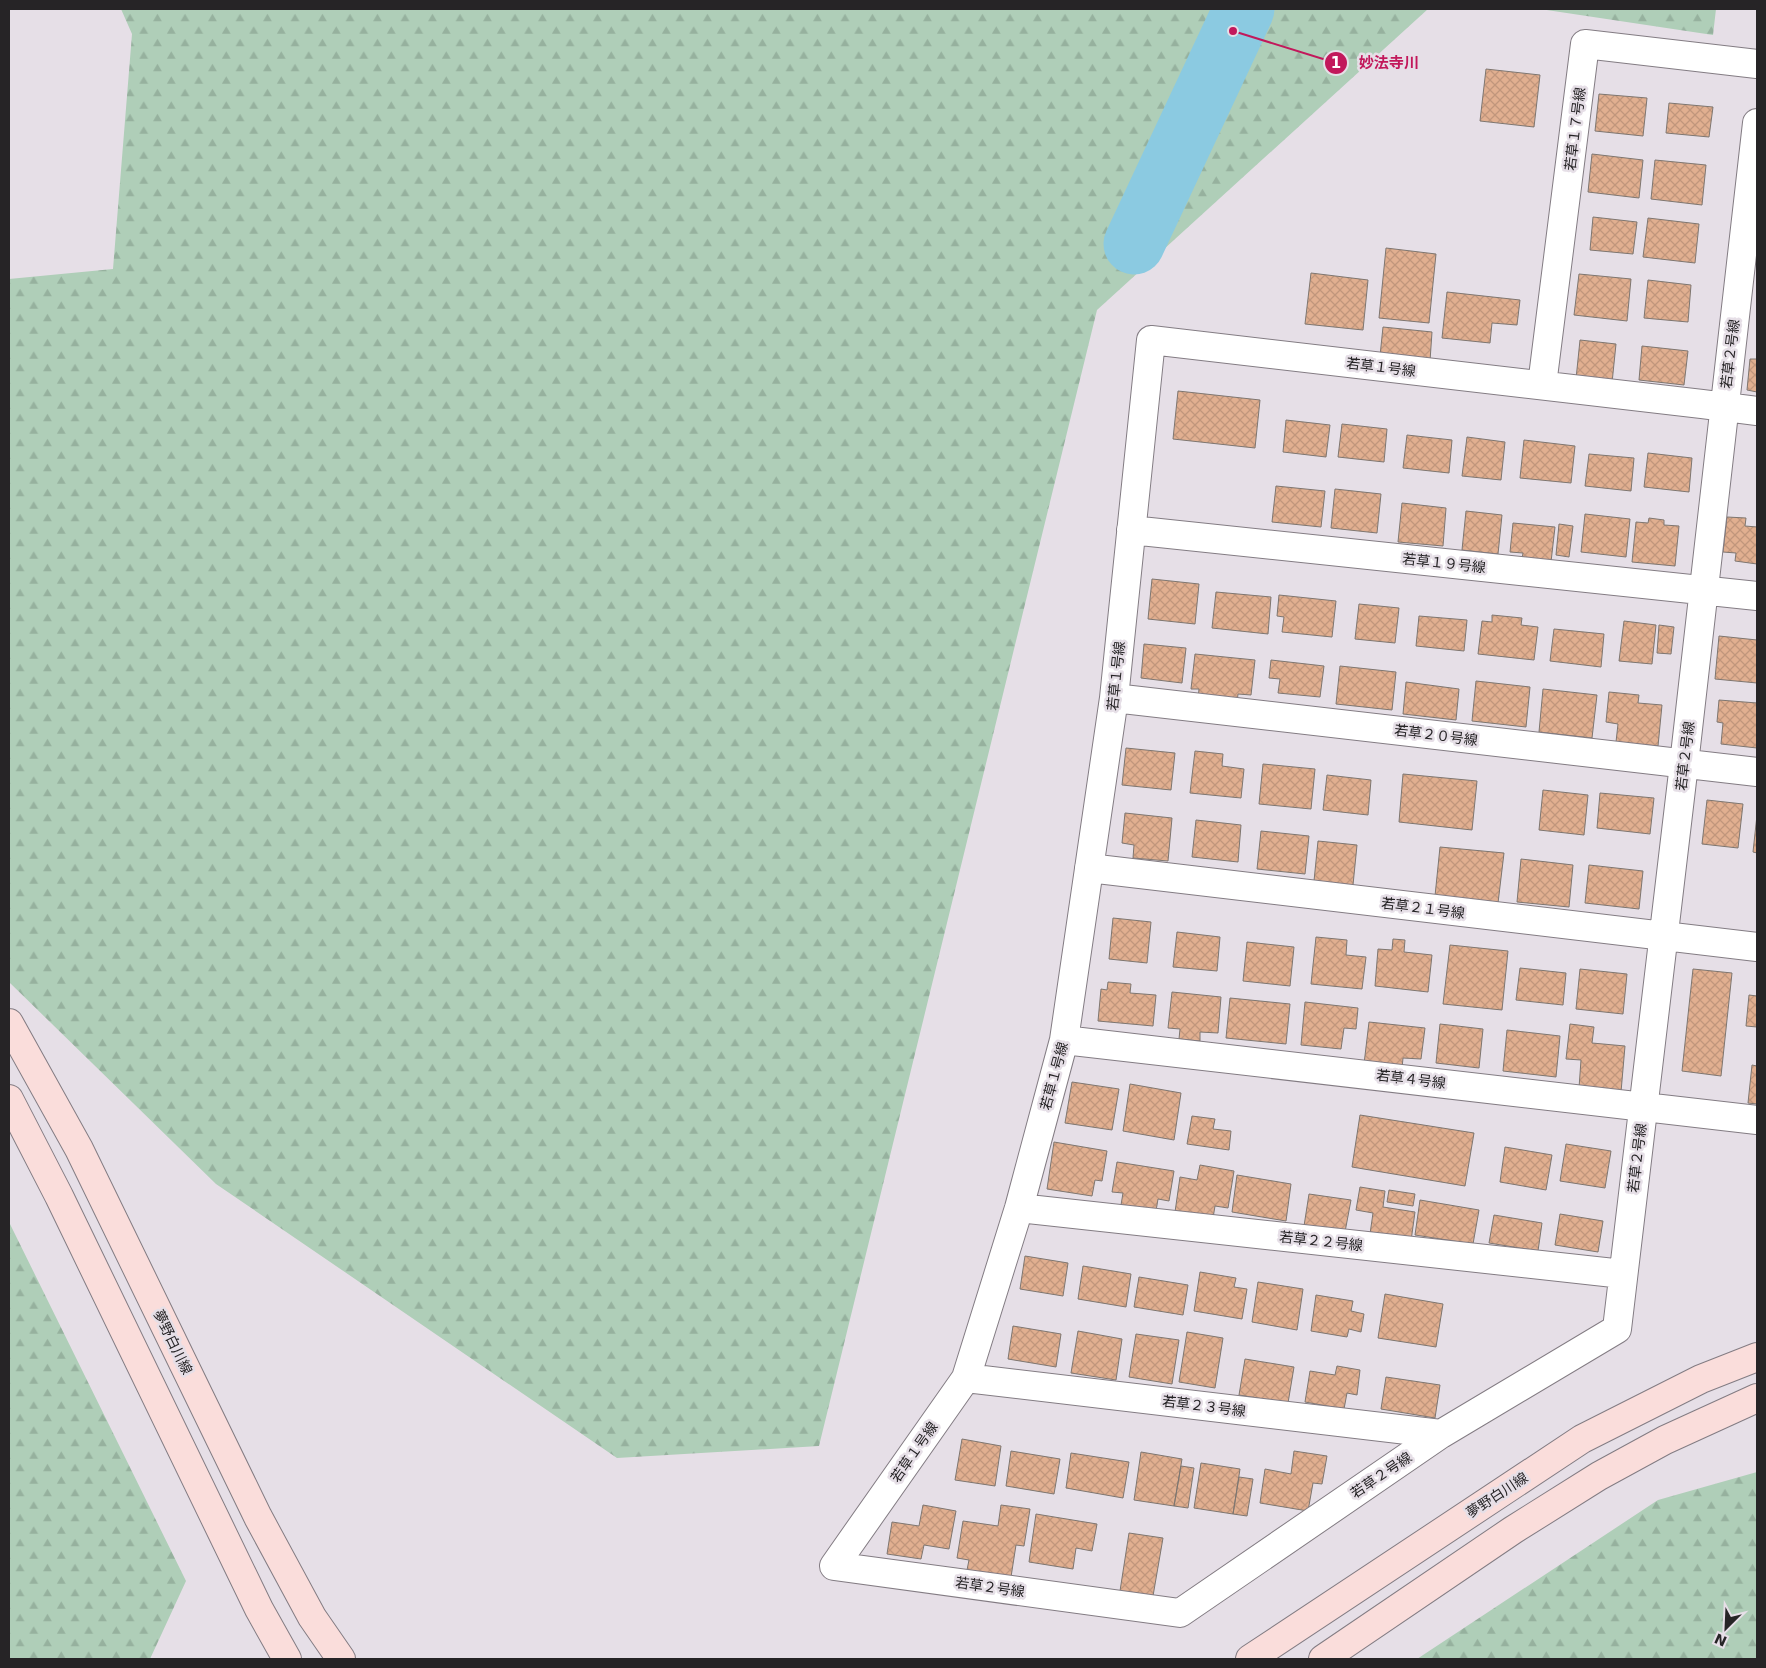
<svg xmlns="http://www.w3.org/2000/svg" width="1766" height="1668" font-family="'DejaVu Sans','Noto Sans JP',sans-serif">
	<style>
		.forest { fill: url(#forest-firs) }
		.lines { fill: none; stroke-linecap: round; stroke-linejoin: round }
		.river { stroke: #8bcae1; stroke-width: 61 }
		.building { fill: url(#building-cross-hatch); stroke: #7e7670 }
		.street-casing { stroke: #837c83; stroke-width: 30 }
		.secondary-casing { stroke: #837c83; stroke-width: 30 }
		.street { stroke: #fff; stroke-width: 28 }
		.secondary { stroke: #fadddb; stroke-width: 28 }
		.labels { text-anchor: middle; stroke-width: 5; stroke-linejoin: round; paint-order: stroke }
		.street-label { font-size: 14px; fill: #262426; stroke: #e6dfe7 }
		.leader { fill: none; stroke: #c2185b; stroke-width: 2 }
		.callout-dot { fill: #c2185b; stroke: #e6dfe7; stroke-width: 2 }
		.mark-label { font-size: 15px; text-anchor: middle; font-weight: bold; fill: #fff }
		.callout-label { font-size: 15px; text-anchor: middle; font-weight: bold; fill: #c2185b; stroke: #e6dfe7; stroke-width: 5; stroke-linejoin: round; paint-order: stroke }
	</style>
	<defs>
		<pattern id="forest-firs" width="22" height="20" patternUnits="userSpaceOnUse" patternTransform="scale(1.25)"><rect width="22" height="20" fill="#afceb8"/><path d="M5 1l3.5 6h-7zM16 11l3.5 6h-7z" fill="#96b19e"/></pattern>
		<pattern id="building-cross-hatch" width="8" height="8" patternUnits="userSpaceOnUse" patternTransform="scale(1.25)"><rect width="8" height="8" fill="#e1af90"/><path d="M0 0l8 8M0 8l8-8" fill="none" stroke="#c1967c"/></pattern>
	</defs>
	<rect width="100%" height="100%" fill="#e6dfe7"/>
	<!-- forest -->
	<path class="forest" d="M121 9H1428L1097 310 819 1446 617 1458 216 1184 9 982V279L113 269 132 34Z
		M1540 9H1716L1713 35Z
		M9 1222 186 1581 150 1659H9Z
		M1757 1472V1659H1417L1658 1500Z"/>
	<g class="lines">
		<!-- river -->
		<path class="river" d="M1134 244 1244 9"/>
	</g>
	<!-- building -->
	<path class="building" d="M1486 69 1540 75 1534 127 1480 121Z
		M1599 94 1647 98 1643 136 1595 131Z
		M1669 103 1713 107 1709 137 1666 133Z
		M1592 154 1643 160 1639 198 1588 192Z
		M1655 160 1706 165 1702 205 1651 199Z
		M1593 217 1637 222 1633 254 1590 250Z
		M1648 218 1699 224 1695 263 1643 257Z
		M1386 248 1436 254 1429 323 1379 318Z
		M1311 273 1368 280 1363 330 1305 324Z
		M1579 274 1631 279 1627 321 1574 315Z
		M1648 280 1691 285 1688 322 1644 318Z
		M1447 292 1520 300 1517 325 1492 323 1490 343 1442 338Z
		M1383 327 1432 332 1430 361 1380 356Z
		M1580 340 1616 344 1612 383 1576 379Z
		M1642 346 1688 351 1684 385 1639 380Z
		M1750 359H1757V392L1747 390Z
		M1178 391 1260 400 1255 448 1173 439Z
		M1286 420 1330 425 1326 457 1283 452Z
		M1342 424 1387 429 1384 462 1338 457Z
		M1407 435 1452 440 1449 473 1403 468Z
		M1467 437 1505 442 1501 480 1462 476Z
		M1524 440 1575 446 1571 483 1520 478Z
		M1648 453 1692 458 1689 492 1644 487Z
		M1589 454 1634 458 1631 491 1585 486Z
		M1276 486 1325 491 1321 527 1272 522Z
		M1335 489 1381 494 1377 533 1331 528Z
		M1402 503 1446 508 1443 546 1398 542Z
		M1466 511 1502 515 1498 554 1462 550Z
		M1585 514 1630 519 1626 557 1581 552Z
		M1727 517 1746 518 1745 526 1757 527V564L1735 561 1736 553 1723 552Z
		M1649 518 1664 520V525L1679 526 1675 566 1632 562 1636 522 1648 523Z
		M1513 523 1555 527 1551 562 1522 559 1523 553 1510 552Z
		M1559 524 1573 526 1569 557 1556 555Z
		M1152 579 1199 584 1195 624 1148 619Z
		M1216 592 1271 597 1268 634 1212 628Z
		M1279 595 1336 601 1332 637 1282 632 1284 617 1277 616Z
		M1359 604 1399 608 1395 643 1355 639Z
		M1492 615 1522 618 1521 625 1538 627 1534 660 1478 654 1482 621 1492 622Z
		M1419 616 1467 620 1464 651 1416 646Z
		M1624 621 1656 625 1652 664 1619 661Z
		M1659 625 1674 627 1671 654 1657 653Z
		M1554 629 1604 634 1601 667 1550 661Z
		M1719 636 1757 640V683L1715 679Z
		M1144 644 1186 648 1182 683 1141 678Z
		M1195 654 1255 660 1251 695 1238 694 1237 703 1198 699 1199 689H1191Z
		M1271 660 1324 666 1320 697 1278 693 1280 679 1269 678Z
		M1340 666 1396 672 1392 710 1336 704Z
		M1476 681 1530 687 1526 727 1472 721Z
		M1406 682 1459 689 1456 720 1403 714Z
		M1543 689 1597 695 1592 738 1539 732Z
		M1609 692 1639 695 1638 703 1662 705 1658 746 1616 742 1618 724 1606 722Z
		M1719 700 1757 703V748L1721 744 1723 723 1717 722Z
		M1126 748 1175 753 1171 790 1122 785Z
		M1195 751 1223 754 1222 766 1244 769 1241 798 1190 793Z
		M1263 764 1315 769 1311 809 1259 804Z
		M1403 774 1477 781 1472 830 1399 822Z
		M1327 775 1371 780 1368 815 1323 810Z
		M1543 790 1588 795 1584 835 1539 830Z
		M1600 793 1654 798 1650 834 1597 828Z
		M1707 800 1743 804 1738 848 1702 844Z
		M1125 813 1172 818 1168 861 1133 858 1134 845 1122 843Z
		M1757 815V853L1753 852Z
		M1196 820 1241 825 1238 862 1192 857Z
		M1261 831 1309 836 1305 874 1257 869Z
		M1318 841 1357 845 1353 885 1314 881Z
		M1440 847 1504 853 1498 903 1435 896Z
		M1521 859 1573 865 1569 907 1517 902Z
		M1589 865 1643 871 1639 909 1585 903Z
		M1113 918 1151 922 1147 963 1109 959Z
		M1177 932 1220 937 1217 971 1173 967Z
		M1316 937 1347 940 1346 955 1366 957 1362 989 1311 984Z
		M1393 939 1405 940 1404 952 1432 955 1428 992 1375 986 1378 949 1392 950Z
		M1247 942 1294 947 1290 986 1243 981Z
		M1450 945 1508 951 1502 1010 1443 1004Z
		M1520 968 1566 973 1563 1005 1516 1000Z
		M1580 969 1627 974 1623 1014 1576 1009Z
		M1693 969 1732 973 1721 1076 1682 1071Z
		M1108 982 1131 984 1130 993 1156 995 1153 1026 1098 1021 1101 989 1107 990Z
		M1172 992 1221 997 1218 1033 1200 1032V1041L1179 1039 1180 1029 1168 1028Z
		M1749 995 1757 996V1027L1746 1026Z
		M1230 998 1290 1004 1286 1044 1226 1038Z
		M1305 1002 1358 1008 1356 1029 1344 1028 1341 1049 1301 1045Z
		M1369 1022 1425 1028 1421 1059 1403 1058 1402 1068 1364 1064Z
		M1440 1024 1483 1029 1479 1068 1436 1063Z
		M1570 1024 1594 1027 1592 1043 1625 1046 1621 1092 1579 1088 1581 1060 1566 1059Z
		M1507 1030 1560 1036 1556 1077 1503 1071Z
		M1752 1065 1757 1066V1104L1748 1103Z
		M1072 1082 1119 1089 1112 1130 1065 1123Z
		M1130 1084 1181 1093 1174 1140 1123 1131Z
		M1360 1115 1474 1133 1465 1186 1352 1167Z
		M1192 1116 1215 1119 1213 1129 1231 1131 1229 1150 1187 1144Z
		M1054 1142 1107 1151 1102 1181 1095 1180 1092 1196 1047 1189Z
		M1566 1144 1611 1151 1605 1188 1560 1181Z
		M1505 1147 1552 1155 1546 1190 1500 1182Z
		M1117 1162 1174 1171 1169 1201 1158 1199 1156 1211 1121 1205 1123 1193 1112 1192Z
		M1200 1165 1234 1171 1228 1208 1215 1206 1213 1218 1175 1212 1180 1177 1197 1180Z
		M1237 1175 1291 1184 1286 1221 1232 1212Z
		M1360 1187 1385 1191 1383 1207 1415 1212 1411 1241 1370 1234 1373 1213 1356 1210Z
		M1389 1190 1415 1194 1413 1206 1387 1202Z
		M1309 1194 1351 1200 1345 1232 1304 1226Z
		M1420 1200 1479 1210 1473 1244 1415 1235Z
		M1560 1214 1603 1221 1598 1252 1555 1245Z
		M1494 1215 1542 1223 1538 1251 1489 1243Z
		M1025 1256 1068 1263 1063 1296 1020 1289Z
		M1083 1266 1131 1274 1126 1307 1078 1299Z
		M1200 1272 1236 1278 1234 1287 1247 1289 1242 1319 1194 1311Z
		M1139 1277 1188 1285 1183 1315 1134 1307Z
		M1258 1282 1303 1289 1297 1330 1252 1322Z
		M1385 1294 1443 1304 1436 1347 1378 1338Z
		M1316 1295 1353 1301 1351 1311 1364 1314 1361 1332 1349 1329 1347 1337 1311 1331Z
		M1013 1326 1061 1334 1056 1367 1008 1359Z
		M1078 1331 1122 1339 1116 1380 1071 1373Z
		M1187 1332 1223 1338 1215 1388 1179 1382Z
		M1136 1334 1179 1340 1172 1384 1129 1377Z
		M1245 1359 1294 1367 1288 1403 1239 1395Z
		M1337 1366 1360 1370 1357 1395 1347 1393 1344 1409 1305 1402 1310 1371 1335 1375Z
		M1386 1377 1440 1385 1435 1418 1381 1409Z
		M962 1439 1001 1446 995 1486 955 1480Z
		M1011 1451 1060 1459 1054 1494 1006 1486Z
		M1294 1451 1327 1456 1322 1484 1313 1483 1308 1511 1260 1503 1265 1469 1291 1474Z
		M1141 1452 1182 1459 1174 1506 1134 1500Z
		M1071 1453 1129 1462 1123 1498 1066 1488Z
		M1201 1463 1240 1469 1233 1514 1194 1508Z
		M1181 1466 1194 1468 1188 1508 1174 1506Z
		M1239 1477 1253 1479 1247 1516 1233 1514Z
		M923 1505 956 1511 949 1549 924 1545 921 1559 887 1554 892 1522 919 1526Z
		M1001 1505 1030 1509 1024 1546 1016 1545 1011 1577 967 1570 969 1560 957 1558 963 1521 998 1526Z
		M1036 1514 1097 1524 1092 1551 1076 1548 1073 1569 1029 1562Z
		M1129 1533 1163 1538 1153 1596 1120 1591Z"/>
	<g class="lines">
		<defs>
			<path id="street" d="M1757 123 1684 764 1617 1329 1441 1434 1180 1613 834 1566 966 1378 1019 1208 1064 1040 1114 698 1151 340 1702 404 1757 411
				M1542 385 1585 44 1757 64
				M1131 530 1757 596
				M1114 698 1757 772
				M1089 868 1757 947
				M1064 1040 1757 1120
				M1019 1208 1623 1274
				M966 1378 1441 1434"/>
			<path id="secondary" d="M9 1023 79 1149 258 1517 312 1617 341 1659
				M9 1099 59 1196 259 1609 287 1659
				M1250 1659 1582 1439 1701 1379 1757 1357
				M1323 1659 1513 1530 1599 1476 1665 1440 1757 1398"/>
		</defs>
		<!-- street casing -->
		<use href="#street" class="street-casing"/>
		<!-- secondary casing -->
		<use href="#secondary" class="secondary-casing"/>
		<!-- street -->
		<use href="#street" class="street"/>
		<!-- secondary -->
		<use href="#secondary" class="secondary"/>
	</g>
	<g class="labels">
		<!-- street labels -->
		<g class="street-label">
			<text transform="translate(1575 129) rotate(-83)" y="5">若草１７号線</text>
			<text transform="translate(1730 354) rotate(-83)" y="5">若草２号線</text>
			<text transform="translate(1381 367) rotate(7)" y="5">若草１号線</text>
			<text transform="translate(1444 563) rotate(6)" y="5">若草１９号線</text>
			<text transform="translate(1116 676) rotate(-84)" y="5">若草１号線</text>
			<text transform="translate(1436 735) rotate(7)" y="5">若草２０号線</text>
			<text transform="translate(1685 756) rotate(-83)" y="5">若草２号線</text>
			<text transform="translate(1423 908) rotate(7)" y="5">若草２１号線</text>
			<text transform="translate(1054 1076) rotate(-75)" y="5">若草１号線</text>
			<text transform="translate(1411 1079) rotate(7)" y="5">若草４号線</text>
			<text transform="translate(1637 1158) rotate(-83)" y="5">若草２号線</text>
			<text transform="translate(1321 1241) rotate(6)" y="5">若草２２号線</text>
			<text transform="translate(173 1342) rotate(64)" y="5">夢野白川線</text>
			<text transform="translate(1204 1406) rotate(7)" y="5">若草２３号線</text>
			<text transform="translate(914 1452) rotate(-55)" y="5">若草１号線</text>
			<text transform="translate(1381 1475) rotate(-34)" y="5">若草２号線</text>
			<text transform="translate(1497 1495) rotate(-33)" y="5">夢野白川線</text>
			<text transform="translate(990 1587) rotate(8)" y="5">若草２号線</text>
		</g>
	</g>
	<!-- callouts -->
	<path class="leader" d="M1233 31L1336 63"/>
	<g class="callout-dot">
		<circle cx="1233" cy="31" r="5"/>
		<circle cx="1336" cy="63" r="12"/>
	</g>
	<g class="mark-label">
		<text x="1336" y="68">1</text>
	</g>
	<g class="callout-label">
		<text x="1389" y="68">妙法寺川</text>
	</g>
	<!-- border -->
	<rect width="1766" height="1668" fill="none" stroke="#262426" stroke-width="20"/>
	<!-- north arrow -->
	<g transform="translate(1726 1628) rotate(204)" stroke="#e6dfe7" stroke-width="4" paint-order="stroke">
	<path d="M0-4L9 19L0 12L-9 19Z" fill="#262426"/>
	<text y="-8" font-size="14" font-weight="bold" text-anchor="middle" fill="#262426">N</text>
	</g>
</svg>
